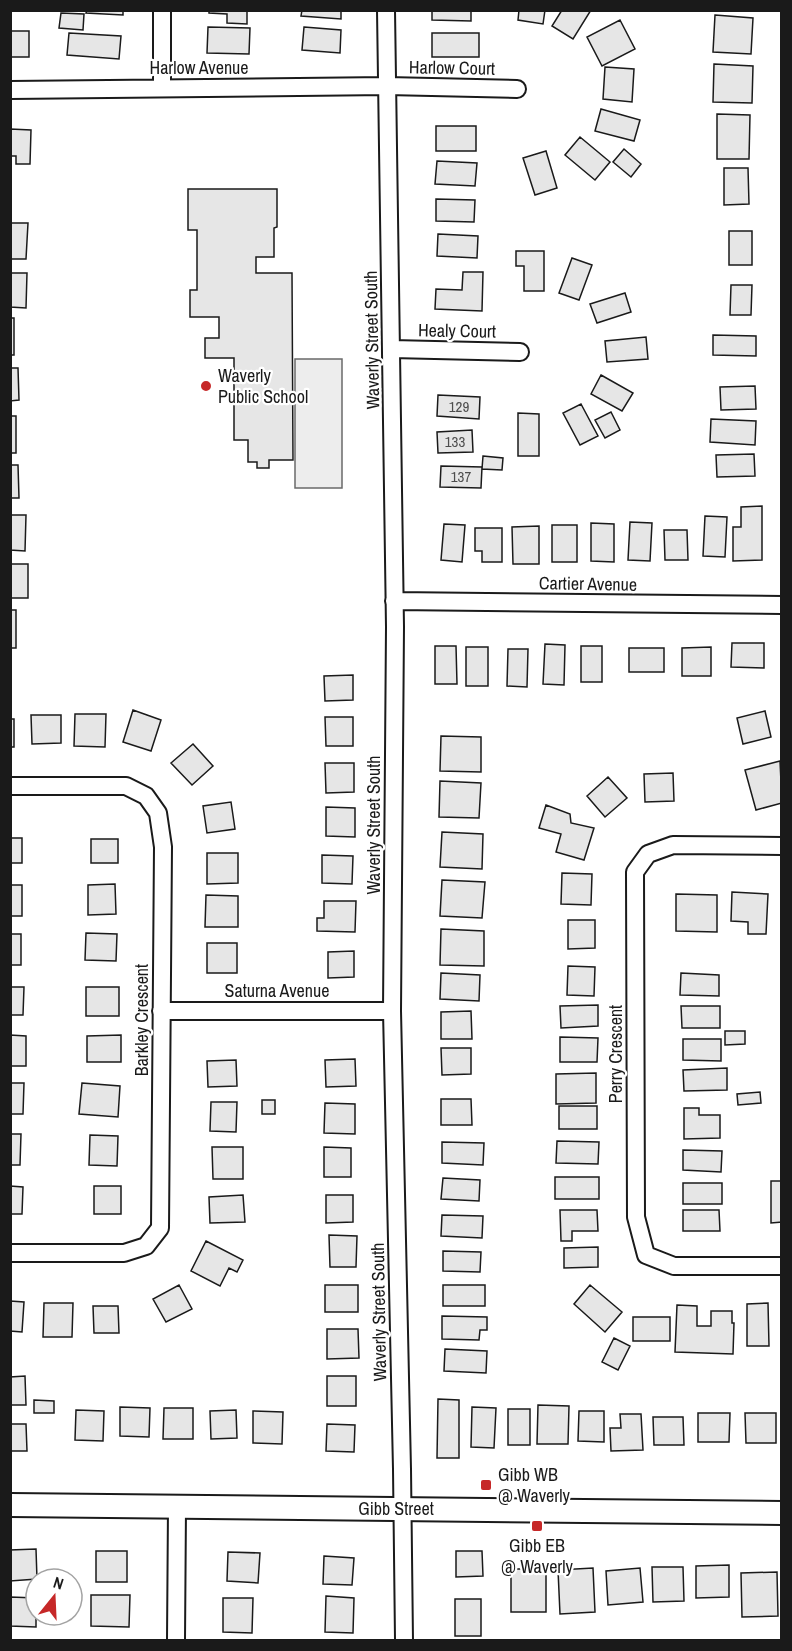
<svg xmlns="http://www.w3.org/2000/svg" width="792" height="1651" font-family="'Archivo Narrow',sans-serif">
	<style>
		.built { fill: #ededed; stroke: #6a6a6a; stroke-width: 1.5 }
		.building { fill: #e6e6e6; stroke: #1a1a1a; stroke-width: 1.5 }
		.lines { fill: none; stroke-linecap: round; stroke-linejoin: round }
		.minor-casing { stroke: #1a1a1a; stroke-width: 20 }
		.secondary-casing { stroke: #1a1a1a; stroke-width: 26 }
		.minor { stroke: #fff; stroke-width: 16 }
		.secondary { stroke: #fff; stroke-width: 22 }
		.poi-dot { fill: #c62828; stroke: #fff; stroke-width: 2 }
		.labels { text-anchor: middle; stroke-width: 4.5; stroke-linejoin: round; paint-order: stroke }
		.number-label { font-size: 15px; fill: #4d4d4d }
		.street-label { font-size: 18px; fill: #1a1a1a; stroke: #fff }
		.poi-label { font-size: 18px; fill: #1a1a1a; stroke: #fff; text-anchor: start }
	</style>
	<rect width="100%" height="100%" fill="#fff"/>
	<!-- built -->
	<path class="built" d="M295 359H342V488H295Z"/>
	<!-- building -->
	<path class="building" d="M87 10H123V15L86 13Z
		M209 10H247V24L227 23V14L209 13Z
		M302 10H341V19L301 16Z
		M432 10H471V21L432 20Z
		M519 10H545L543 24 518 20Z
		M562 10H591L573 39 552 26Z
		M61 13 84 14 83 30 59 28Z
		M715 15 753 18 751 54 713 52Z
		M620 20 635 49 602 66 587 37Z
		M208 27 250 28 249 54 207 53Z
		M304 27 341 30 340 53 302 50Z
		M10 31H29V57H10Z
		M69 33 121 36 119 59 67 55Z
		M432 33H479V57H432Z
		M714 64 753 66 752 103 713 102Z
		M605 67 634 69 632 102 603 99Z
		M601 109 640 120 634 141 595 131Z
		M717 114 750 115 749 159H717Z
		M436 126H476V151H436Z
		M10 129 31 130 30 164H16V156H10Z
		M580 137 610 162 595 180 565 155Z
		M624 149 641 164 631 177 613 162Z
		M546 151 557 188 535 195 523 158Z
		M437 161 477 163 475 186 435 184Z
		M724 168H748L749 204 724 205Z
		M188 189H277V227L274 228V257H256V273H292L293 460H269V468H257V462H248V440H234V358H205V338H219V317H190V290H197V230H188Z
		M436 199 475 200 474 222 436 221Z
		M10 223H28L26 259H10Z
		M729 231H752V265H729Z
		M438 234 478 236 477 258 437 256Z
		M516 251H544V291H524V266H516Z
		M572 258 592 265 579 300 559 293Z
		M463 272H483L482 311 435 309 436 289 462 290Z
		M10 273H27L26 308 10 307Z
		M731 285H752L751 315H730Z
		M625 293 631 312 597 323 590 304Z
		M10 318H14V355H10Z
		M713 335 756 336V356L713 355Z
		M646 337 648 359 607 362 605 341Z
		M10 368H18L19 400 10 401Z
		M601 375 633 393 622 411 591 394Z
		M755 386 756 409 721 410 720 387Z
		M438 395 480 397 479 419 437 416Z
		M581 404 598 436 580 445 563 413Z
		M611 412 620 430 605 438 595 420Z
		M518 413 539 414V456H518Z
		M10 416H16V453H10Z
		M711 419 756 421 755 445 710 442Z
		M472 430 473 452 438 453 437 432Z
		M754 454 755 476 717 477 716 455Z
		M483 456 503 458 502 470 482 469Z
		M10 465H18L19 498H10Z
		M441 466 482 467 481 488 440 487Z
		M762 506V560L733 561V527H741V507Z
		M10 515H26L25 551 10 550Z
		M705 516 727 517 725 557 703 556Z
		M630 522 652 523 650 561 628 560Z
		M591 523 614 524V562L591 561Z
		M444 524 465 525 462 562 441 560Z
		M552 525H577V562H552Z
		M539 526V564H513L512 527Z
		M475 528H502V562H482V551H475Z
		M664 530H687L688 560H665Z
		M10 564H28V598H10Z
		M10 610H16V648H10Z
		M732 643H764V668L731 667Z
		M545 644 565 645 564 685 543 684Z
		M435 646H456L457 684H435Z
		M581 646H602V682H581Z
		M466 647H488V686H466Z
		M711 647V676H682V648Z
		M629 648H664V672H629Z
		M508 649H528L527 687 507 686Z
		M353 675V700L325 701 324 676Z
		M133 710 161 720 151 751 123 742Z
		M765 711 771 737 743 744 737 718Z
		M75 714H106L105 747 74 746Z
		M31 715H61V743L32 744Z
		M325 717H353V746H326Z
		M10 719H14V747H10Z
		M441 736 481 737V772L440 771Z
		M193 744 213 766 192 785 171 763Z
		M780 761 782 803 756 810 745 770Z
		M325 763H354V792L326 793Z
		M673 773 674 801 645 802 644 774Z
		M608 777 627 798 605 817 587 796Z
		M440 781 481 783 479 818 439 817Z
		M231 802 235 829 207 833 203 806Z
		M546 805 570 814 571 823 594 828 584 860 556 852 561 834 539 828Z
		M326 807 355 808V837L326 836Z
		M442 832 483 834 482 869 440 867Z
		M10 838H22V863H10Z
		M91 839H118V863H91Z
		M207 853H238V883L207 884Z
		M322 855 353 856 352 884 322 883Z
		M562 873 592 874 591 905 561 904Z
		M442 880 485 882 482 918 440 916Z
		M115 884 116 914 88 915V885Z
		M10 885H22V916H10Z
		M732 892 768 894 766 934H748V922L731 921Z
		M676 894 717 895V932L676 931Z
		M206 895 238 896V927H205Z
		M324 901H356L355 932 317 931V918H324Z
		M568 920H595V948L568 949Z
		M441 929 484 931V966L440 965Z
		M86 933 117 934 116 961 85 960Z
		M10 934H21V965H10Z
		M207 943H237V973H207Z
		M354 951V977L328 978V952Z
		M568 966 595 967 594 996 567 995Z
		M441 973 480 975 479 1001 440 999Z
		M681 973 719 975V996L680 995Z
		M10 987H24L23 1015H10Z
		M86 987H119V1016H86Z
		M598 1005V1026L561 1028 560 1006Z
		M681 1006H720V1028H682Z
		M471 1011 472 1039H441V1012Z
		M725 1031H745V1044L725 1045Z
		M10 1035 26 1036V1066H10Z
		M121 1035V1062H87V1036Z
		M560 1037 598 1038 597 1062H560Z
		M683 1039H721V1061L683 1060Z
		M441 1048H471V1074L442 1075Z
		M355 1059 356 1086 326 1087 325 1060Z
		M236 1060 237 1086 208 1087 207 1061Z
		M727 1068V1090L684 1091 683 1070Z
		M596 1073V1103L556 1104V1074Z
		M10 1083H24L23 1114H10Z
		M82 1083 120 1086 118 1117 79 1114Z
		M760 1092 761 1103 738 1105 737 1094Z
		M441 1099H471L472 1125H441Z
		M262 1100H275V1114H262Z
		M211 1102H237L236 1132 210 1131Z
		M325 1103 355 1104V1134L324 1133Z
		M559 1106H597V1129H559Z
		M684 1108H699V1115H720V1138L684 1139Z
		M10 1134H21L20 1165H10Z
		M90 1135 118 1136 117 1166 89 1165Z
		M557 1141 599 1142 598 1164 556 1163Z
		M442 1142 484 1143 483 1165 442 1163Z
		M212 1147H243V1179H213Z
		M324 1147 351 1148V1177H324Z
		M683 1150 722 1151 721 1172 683 1170Z
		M555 1177H599V1199H555Z
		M443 1178 480 1180 479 1201 441 1199Z
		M771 1181H782V1222L771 1223Z
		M683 1183H722V1204H683Z
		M10 1186 23 1187 22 1214H10Z
		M94 1186H121V1214H94Z
		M243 1195 245 1222 210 1223 209 1197Z
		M326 1195H353V1222L326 1223Z
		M560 1210H597L598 1231H572V1241H561Z
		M683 1210H719L720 1231H683Z
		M442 1215 483 1216 482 1238 441 1236Z
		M329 1235 357 1236 356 1267H330Z
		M206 1241 243 1260 237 1272 229 1268 220 1286 191 1271Z
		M598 1247V1267L564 1268V1248Z
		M443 1251 481 1252 480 1272 443 1271Z
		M179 1285 192 1309 166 1322 153 1299Z
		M325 1285H358V1312H325Z
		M443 1285H485V1306H443Z
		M590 1285 622 1312 605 1332 574 1304Z
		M10 1301 24 1302 22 1332 10 1331Z
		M44 1303H73L72 1337H43Z
		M768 1303 769 1346H747V1304Z
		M677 1305 697 1306V1326H711V1311H732V1323H734L733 1354 675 1352Z
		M93 1306H118L119 1333H94Z
		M442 1316 487 1317V1330H480L479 1340 442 1339Z
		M633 1317H670V1341H633Z
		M327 1329H358L359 1358 327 1359Z
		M614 1338 630 1346 618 1370 602 1362Z
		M445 1349 487 1351 486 1373 444 1371Z
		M25 1376 26 1405H10V1377Z
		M327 1376H356V1406H327Z
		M438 1399 459 1400V1458H437Z
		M34 1400 54 1401V1413H34Z
		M538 1405 569 1406 568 1444H537Z
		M120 1407 150 1408 149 1437 120 1436Z
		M472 1407 496 1408 494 1448 471 1447Z
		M164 1408H193V1439H163Z
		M508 1409H530V1445H508Z
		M76 1410 104 1411 103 1441 75 1440Z
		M236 1410 237 1438 211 1439 210 1411Z
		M253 1411 283 1412 282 1444 253 1443Z
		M579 1411H604V1442L578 1441Z
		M698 1413H730L729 1442H698Z
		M745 1413H776V1443H746Z
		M620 1414H641L643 1450 611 1451 610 1428H621Z
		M653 1417H683L684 1445H654Z
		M10 1424H26L27 1451H10Z
		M327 1424 355 1425 354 1452 326 1451Z
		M36 1549 37 1579 10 1581V1550Z
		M96 1551H127V1582H96Z
		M456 1551H482L483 1576 456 1577Z
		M228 1552 260 1553 258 1583 227 1581Z
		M324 1556 354 1558 352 1585 323 1584Z
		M729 1565V1597L696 1598V1566Z
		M652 1567H683L684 1601 653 1602Z
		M593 1568 595 1612 560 1614 558 1570Z
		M640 1568 643 1602 608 1605 606 1571Z
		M511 1569H546V1612H511Z
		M777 1572 778 1616 742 1617 741 1573Z
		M91 1595H130L129 1627 91 1626Z
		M326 1596 354 1598 353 1633 325 1632Z
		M10 1597 36 1598V1627L10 1626Z
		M223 1598H253L252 1633 223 1632Z
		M455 1599H481V1636H455Z"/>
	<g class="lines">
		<defs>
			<path id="minor" d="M162 10V87
				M386 10 395 627 392 1011 402 1469 404 1640
				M10 90 387 86 517 89
				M392 349 520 352
				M394 601 782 605
				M10 786H126L146 796 158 813 163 847 160 1228 146 1246 124 1253H10
				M782 846 673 845 648 854 635 872 636 1217 646 1255 674 1266H782
				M161 1011H392
				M176 1640 177 1507"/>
			<path id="secondary" d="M10 1505 782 1513"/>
		</defs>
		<!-- minor casing -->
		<use href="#minor" class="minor-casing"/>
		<!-- secondary casing -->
		<use href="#secondary" class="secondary-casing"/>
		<!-- minor -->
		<use href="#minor" class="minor"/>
		<!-- secondary -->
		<use href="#secondary" class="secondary"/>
	</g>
	<!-- markers -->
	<g class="poi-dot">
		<circle cx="206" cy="386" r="6"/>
		<rect x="480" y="1479" width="12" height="12" rx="3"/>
		<rect x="531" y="1520" width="12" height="12" rx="3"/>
	</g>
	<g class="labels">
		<!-- number labels -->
		<g class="number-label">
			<text x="459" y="412">129</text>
			<text x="455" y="447">133</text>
			<text x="461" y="482">137</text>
		</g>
		<!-- street labels -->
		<g class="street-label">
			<text x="199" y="74">Harlow Avenue</text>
			<text transform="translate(452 68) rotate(1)" y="6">Harlow Court</text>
			<text transform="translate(457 331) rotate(1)" y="6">Healy Court</text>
			<text transform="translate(372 340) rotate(-91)" y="6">Waverly Street South</text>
			<text transform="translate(588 584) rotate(1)" y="6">Cartier Avenue</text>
			<text transform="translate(374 825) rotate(-90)" y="6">Waverly Street South</text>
			<text x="277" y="997">Saturna Avenue</text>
			<text transform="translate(142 1020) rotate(-90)" y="6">Barkley Crescent</text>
			<text transform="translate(616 1054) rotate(-90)" y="6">Perry Crescent</text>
			<text transform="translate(379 1312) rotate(-91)" y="6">Waverly Street South</text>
			<text x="396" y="1515">Gibb Street</text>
		</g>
		<!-- poi labels -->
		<g class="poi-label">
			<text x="218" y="382">Waverly<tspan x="218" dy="21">Public School</tspan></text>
			<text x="498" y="1481">Gibb WB<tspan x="498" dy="21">@ Waverly</tspan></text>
			<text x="537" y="1552" text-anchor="middle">Gibb EB<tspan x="537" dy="21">@ Waverly</tspan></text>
		</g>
	</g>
	<!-- border -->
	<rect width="792" height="1651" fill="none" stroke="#1a1a1a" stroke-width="24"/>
	<!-- north arrow -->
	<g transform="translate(54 1597) rotate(18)"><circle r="28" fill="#ffffff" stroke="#a3a3a3" stroke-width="1.5"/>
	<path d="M0-4.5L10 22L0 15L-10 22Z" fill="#c62828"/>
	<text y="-9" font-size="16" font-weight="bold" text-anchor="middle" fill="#1a1a1a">N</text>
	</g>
</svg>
